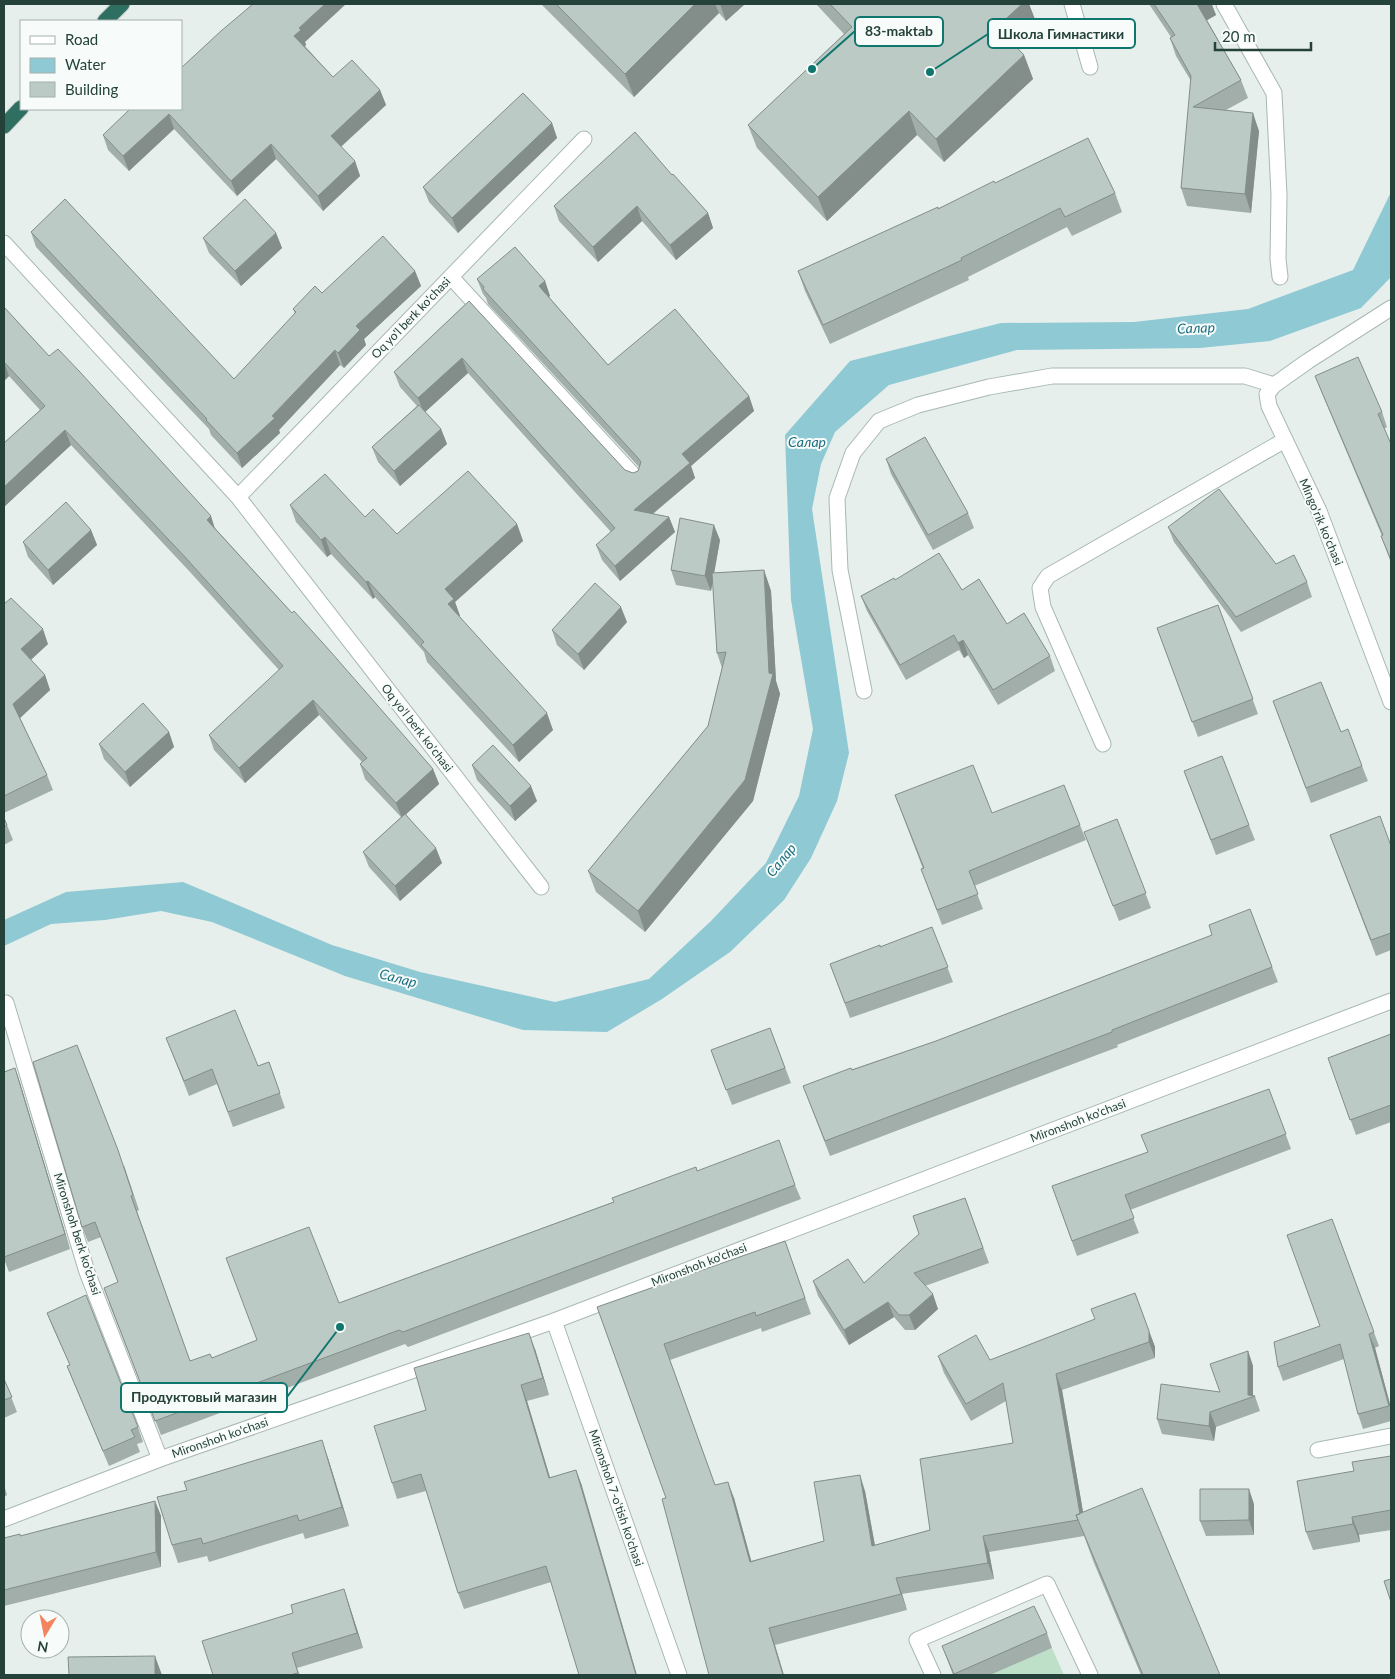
<svg xmlns="http://www.w3.org/2000/svg" width="1395" height="1679" font-family="Lato,sans-serif">
	<style>
		.green { fill: #bfe0c8 }
		.water { fill: #8ec9d4 }
		.lines { fill: none; stroke-linecap: round; stroke-linejoin: round }
		.lane-casing { stroke: #a8b8b2; stroke-width: 17 }
		.street-casing { stroke: #a8b8b2; stroke-width: 17 }
		.highway-casing { stroke: #c2cac8; stroke-width: 17 }
		.lane { stroke: #fff; stroke-width: 15 }
		.street { stroke: #fff; stroke-width: 15 }
		.highway { stroke: #2f6f62; stroke-width: 15 }
		.wall { fill: #a1aea9 }
		.shaded-wall { fill: #838d89 }
		.building { fill: #bbcac4; stroke: #838d89 }
		.labels { text-anchor: middle; stroke-width: 4; stroke-linejoin: round; paint-order: stroke }
		.street-label { font-size: 12px; fill: #24423a; stroke: #f7fbf9 }
		.water-label { font-size: 14px; font-style: italic; fill: #1c6f80; stroke: #f7fbf9 }
		.leader { fill: none; stroke: #0f766e; stroke-width: 2 }
		.callout-dot { fill: #0f766e; stroke: #f7fbf9; stroke-width: 2 }
		.callout { fill: #f7fbf9; stroke: #0f766e; stroke-width: 2 }
		.callout-label { font-size: 14px; text-anchor: middle; font-weight: bold; fill: #24423a }
	</style>
	<rect width="100%" height="100%" fill="#e6efeb"/>
	<!-- green -->
	<path class="green" d="M1052 1648 1064 1675H989Z"/>
	<!-- water -->
	<path class="water" d="M1391 192V277L1361 308 1270 341 1200 348 1017 350 889 385 835 432 821 464 812 509 849 753 837 801 811 858 784 900 730 952 662 999 607 1032 523 1030 345 976 212 922 161 911 105 920 51 924 4 946V920L66 892 183 882 332 945 420 972 555 1002 649 979 711 921 766 863 799 796 813 729 791 600 785 435 850 361 1001 323 1134 322 1248 309 1353 270Z"/>
	<g class="lines">
		<defs>
			<path id="lane" d="M1072 4 1090 67
				M451 277 637 479
				M864 691 840 570 837 498 853 453 879 421 918 405 989 387 1052 376H1245L1274 385
				M933 1675 917 1640 1047 1584 1090 1675"/>
			<path id="street" d="M1224 4 1274 93 1279 195 1278 259 1280 277
				M4 243 238 497 541 887
				M1391 308 1308 361 1274 385 1267 394 1269 406 1319 511 1391 702
				M238 497 584 139
				M1103 744 1043 607 1040 588 1048 576 1285 440
				M6 1003 87 1272 160 1459
				M554 1321 679 1675
				M1318 1450 1391 1436
				M4 1519 160 1459 554 1321 1391 1001"/>
			<path id="highway" d="M105 21 122 4
				M4 126 21 108"/>
		</defs>
		<!-- lane casing -->
		<use href="#lane" class="lane-casing"/>
		<!-- street casing -->
		<use href="#street" class="street-casing"/>
		<!-- highway casing -->
		<use href="#highway" class="highway-casing"/>
		<!-- lane -->
		<use href="#lane" class="lane"/>
		<!-- street -->
		<use href="#street" class="street"/>
		<!-- highway -->
		<use href="#highway" class="highway"/>
	</g>
	<!-- wall -->
	<path class="wall" d="M541 4H745L726 21 719 13 634 97Z
		M816 4H1029L1036 22 1013 44 1024 55 1033 79 944 162 917 135 827 221 757 148 748 125 844 34Z
		M1149 4H1213L1212 5 1216 15 1207 20 1241 80 1248 98 1226 110 1259 131 1251 213 1187 206 1181 188 1191 81 1176 56 1170 38 1171 37Z
		M305 42 306 45 305 46 333 77 380 90 386 105 341 147 355 161 360 176 323 211 276 159 237 196 174 129 129 171 108 150 103 135 181 109Z
		M552 123 557 138 458 233 429 202 423 187Z
		M672 175 708 213 713 228 676 260 642 221 598 262 559 221 554 206Z
		M995 183 1115 193 1122 212 1072 236 1067 227 968 277 969 280 830 344 805 291 798 271Z
		M31 232 234 379 295 314 293 309 322 293 415 271 421 286 364 339 366 345 344 368 340 365 279 430 280 433 242 468 211 435 209 429 36 247Z
		M276 233 282 248 241 286 209 253 203 238Z
		M477 279 545 281 550 296 549 297 608 365 749 396 754 411 691 466 695 478 653 514 669 517 675 532 620 581 602 560 596 545 611 532 468 373 425 412 441 429 447 444 400 486 378 462 372 447 417 406 400 387 394 372 469 301 625 470 633 473 638 471 639 467 488 304 486 298 483 294Z
		M4 307 49 356 215 528 433 769 439 784 406 814 442 863 400 901 369 867 363 852 401 817 365 779 360 764 362 762 319 715 245 783 214 750 209 735 279 670 190 572 71 445 5 506 4 504V443L40 410 9 376 4 381Z
		M1315 376 1382 412 1387 427 1384 429 1391 444V563L1381 536H1382L1321 391Z
		M886 459 968 513 974 528 933 550 891 474Z
		M290 505 365 517 397 534 517 524 523 541 455 602 460 616H459L553 730 519 762 427 662 424 652 375 597 373 599 331 554 327 557 296 522Z
		M1168 527 1276 564 1307 582 1312 597 1241 632 1174 542Z
		M91 530 97 545 53 585 28 557 23 542Z
		M720 540 714 573 764 570 771 591 776 681 780 694 753 801 645 932 596 892 588 871 708 726 722 668 717 653 713 578 711 591 676 585 671 570Z
		M895 580 962 590 1050 656 1055 671 998 705 968 655 964 658 959 650 906 680 867 611 861 596Z
		M4 604 48 644 31 660 45 675 50 690 20 718 47 775 53 790 4 813Z
		M1218 605 1258 714 1198 737 1157 628Z
		M627 622 584 670 557 645 552 630Z
		M1273 701 1341 732 1362 766 1368 781 1311 803Z
		M169 732 174 747 130 787 104 759 99 744Z
		M472 765 537 801 515 821 477 780Z
		M1184 771 1249 825 1255 840 1216 855Z
		M895 795 992 813 1080 825 1086 840 974 886 983 909 942 925 921 869H923Z
		M4 818 7 825 13 840 4 845Z
		M1117 819 1151 908 1119 921 1090 847Z
		M1330 835 1391 846V950L1376 956Z
		M1250 909 1278 982 1117 1045 1118 1047 830 1156 803 1086 936 1041 1212 935Z
		M932 927 953 982 850 1018 830 964 880 947Z
		M770 1028 791 1083 732 1105 711 1050Z
		M1391 1034V1122L1356 1135 1328 1058Z
		M166 1038 258 1066 269 1062 285 1108 233 1127 217 1084 189 1096Z
		M15 1068 20 1083 70 1249 9 1272 4 1259V1072Z
		M1269 1089 1291 1149 1130 1210 1139 1233 1077 1256 1052 1186 1148 1152Z
		M124 1165 139 1210 137 1211 190 1361 212 1358 257 1340 339 1303 697 1171 795 1185 801 1199 408 1347 405 1344 161 1435 109 1303 118 1282 101 1237 88 1242 82 1227Z
		M965 1198 989 1263 925 1286 938 1309 915 1330H905L894 1317 849 1345 818 1296 813 1281 864 1283Z
		M1332 1219 1379 1346 1375 1348 1391 1408V1421L1363 1429 1358 1414 1344 1359 1283 1381 1278 1367 1320 1326Z
		M785 1241 811 1314 762 1332 761 1328 670 1360 715 1485 734 1498 751 1561 824 1541 865 1491 875 1545 930 1530 1013 1443 1006 1401 971 1421 944 1373 938 1356 990 1360 1095 1319 1135 1293 1155 1347V1358L1062 1390 1083 1512 1220 1675H1141L1094 1563 1084 1536 989 1552 994 1579 902 1594 907 1610 775 1645 666 1498 597 1307Z
		M47 1313 138 1427 143 1442 137 1444 140 1452 109 1466 73 1381 67 1366 70 1365 53 1328Z
		M535 1349 549 1395 527 1401 550 1478 576 1470 582 1486 551 1582 464 1609 458 1593 426 1491 397 1499 392 1483 426 1410Z
		M1248 1351 1253 1366V1396H1255L1260 1411 1216 1427 1214 1441 1162 1434 1157 1419 1220 1392Z
		M4 1379 17 1412 4 1418Z
		M1391 1456V1530L1359 1535 1360 1542 1313 1550 1306 1532 1354 1471Z
		M328 1458 349 1526 305 1539 303 1533 209 1562 207 1556 178 1563 172 1545Z
		M4 1485 7 1495 4 1497Z
		M155 1501 161 1516V1567L4 1606V1538L21 1536Z
		M1254 1504V1535L1206 1536 1200 1521Z
		M344 1589 363 1648 297 1668 300 1675H213L293 1613Z
		M1047 1633 1052 1648 990 1675H953L942 1646Z"/>
	<!-- shaded-wall -->
	<path class="shaded-wall" d="M325 4H346L305 42 306 45 300 51 294 36 299 28Z
		M695 4H715L719 13 634 97 625 74Z
		M720 4H745L726 21Z
		M1022 4H1029L1036 22 1006 51 997 27Z
		M1197 4H1213L1212 5 1216 15 1204 22Z
		M1024 55 1033 79 944 162 936 139Z
		M380 90 386 105 336 151 331 136Z
		M909 111 917 135 827 221 818 197Z
		M1253 113 1259 131 1251 213 1245 194Z
		M169 114 174 129 129 171 123 156Z
		M552 123 557 138 458 233 452 218Z
		M271 144 276 159 237 196 231 181Z
		M355 161 360 176 323 211 318 196Z
		M637 206 642 221 598 262 593 247Z
		M708 213 713 228 676 260 670 245Z
		M276 233 282 248 241 286 235 271Z
		M415 271 421 286 364 339 366 345 344 368 338 353 356 326Z
		M545 281 550 296 544 301 539 286Z
		M335 350 340 365 279 430 280 433 242 468 237 453Z
		M462 358 468 373 424 413 418 398Z
		M4 362 9 376 4 381Z
		M749 396 754 411 691 466 695 478 639 525 634 510 682 454Z
		M441 429 447 444 400 486 394 471Z
		M65 430 71 445 5 506 4 503V487Z
		M211 516 216 532 207 520Z
		M669 517 675 532 620 581 615 566Z
		M517 524 523 541 455 602 460 616 454 621 448 604 445 589Z
		M714 525 720 540 711 591 705 576Z
		M91 530 97 545 53 585 48 570Z
		M325 537 331 554 327 557 321 540Z
		M764 570 771 591 776 681 780 694 753 801 645 932 638 911 769 673Z
		M368 581 375 597 373 599 366 582Z
		M621 607 627 622 584 670 578 654Z
		M43 629 48 644 26 664 21 649Z
		M963 640 968 655 964 658 958 643Z
		M45 675 50 690 19 719 13 704Z
		M313 700 319 715 245 783 239 768Z
		M547 713 553 730 519 762 513 745Z
		M169 732 174 747 130 787 125 772Z
		M433 769 439 784 402 818 396 803Z
		M531 786 537 801 515 821 510 806Z
		M436 848 442 863 400 901 395 886Z
		M15 1068 20 1083 70 1249 65 1234Z
		M933 1294 938 1309 915 1330 909 1315Z
		M888 1302 894 1317 849 1345 844 1330Z
		M1149 1331 1155 1347V1358L1149 1342Z
		M529 1333 535 1349 549 1395 543 1378Z
		M1369 1334 1375 1348 1391 1408V1411Z
		M1248 1351 1253 1366V1396L1248 1395Z
		M1056 1374 1062 1390 1087 1535 1081 1519Z
		M521 1385 527 1401 555 1494 549 1478Z
		M1210 1412 1216 1427 1214 1441 1209 1426Z
		M322 1440 328 1458 349 1526 342 1507Z
		M576 1470 582 1486 637 1675H636Z
		M860 1475 865 1491 878 1563 872 1546Z
		M728 1482 734 1498 756 1578 750 1562Z
		M1249 1489 1254 1504V1535L1249 1520Z
		M155 1501 161 1516V1567L156 1552Z
		M1352 1517 1359 1535 1360 1542 1353 1524Z
		M983 1536 989 1552 994 1579 988 1563Z
		M896 1578 902 1594 907 1610 901 1594Z
		M344 1589 349 1604 363 1648 357 1633Z
		M769 1628 775 1645 784 1675H783Z
		M155 1656 162 1675H155Z"/>
	<!-- building -->
	<path class="building" d="M253 4H325L299 28 301 30 294 36 333 77 352 60 380 90 331 136 355 161 318 196 271 144 231 181 169 114 123 156 103 135 130 109H181V68L221 31Z
		M556 4H695L625 74Z
		M830 4H1022L997 27 1024 55 936 139 909 111 818 197 748 125 852 27Z
		M1154 4H1197L1241 80 1193 107 1253 113 1245 194 1181 188 1191 76 1170 38 1175 35Z
		M523 93 552 123 452 218 423 187Z
		M635 132 672 175 673 174 708 213 670 245 637 206 593 247 554 206Z
		M1088 138 1115 193 1065 217 1060 208 961 258 962 260 823 325 798 271 938 207V209L994 181 995 183Z
		M65 199 234 379 296 312 293 309 315 286 322 293 383 236 415 271 356 326 360 330 338 353 335 350 272 416 275 418 237 453 206 420 207 419 31 232Z
		M245 199 276 233 235 271 203 238Z
		M515 247 545 281 539 286 608 365 675 309 749 396 682 454 690 463 634 510 669 517 615 566 596 545 615 528 462 358 418 398 394 372 469 301 625 470 633 473 638 471 641 462 638 458 483 289 484 287 477 279Z
		M4 307 49 356 58 349 80 372 211 516 207 520 292 613 294 611 330 651 433 769 396 803 360 764 367 758 313 700 239 768 209 735 283 666 185 557 65 430 4 487V443L45 406 4 362Z
		M1358 357 1382 412 1378 414 1391 444V560L1381 536 1383 535 1315 376Z
		M419 405 441 429 394 471 372 447Z
		M925 437 968 513 928 535 886 459Z
		M468 471 517 524 445 589 454 599 448 604 547 713 513 745 421 645 424 642 368 581 366 582 325 537 321 540 290 505 325 474 365 517 373 509 397 534Z
		M1219 489 1276 564 1294 555 1307 582 1236 617 1168 527Z
		M66 502 91 530 48 570 23 542Z
		M680 518 714 525 705 576 671 570Z
		M939 553 962 590 979 579 1007 624 1024 613 1050 656 993 690 963 640 958 643 954 635 900 665 861 596 894 578 895 580Z
		M764 570 769 673 773 674 745 780 638 911 588 871 708 726 726 652 717 653 712 573Z
		M595 583 621 607 578 654 552 630Z
		M11 598 43 629 21 649 45 675 13 704 47 775 4 796V604Z
		M1218 605 1253 699 1192 722 1157 628Z
		M1321 682 1341 732 1348 729 1362 766 1306 788 1273 701Z
		M143 703 169 732 125 772 99 744Z
		M493 745 531 786 510 806 472 765Z
		M1222 756 1249 825 1211 840 1184 771Z
		M973 765 992 813 1064 785 1080 825 969 871 978 894 937 910 921 869 924 868 895 795Z
		M405 814 436 848 395 886 363 852Z
		M1380 816 1391 846V933L1371 940 1330 835Z
		M4 818 7 825 4 827Z
		M1117 819 1146 893 1113 906 1084 832Z
		M1250 909 1272 967 1112 1030V1032L825 1141 803 1086 851 1068 852 1070 936 1041 1212 935 1209 925Z
		M932 927 948 967 845 1003 830 964 880 945V947Z
		M235 1010 258 1066 269 1062 280 1093 228 1112 212 1069 184 1081 166 1038Z
		M770 1028 785 1068 726 1090 711 1050Z
		M1391 1034V1105L1350 1120 1328 1058Z
		M77 1045 118 1150 133 1195 131 1196 190 1361 210 1354 212 1358 257 1340 226 1258 309 1227 339 1303 614 1202 612 1198 696 1167 697 1171 779 1140 795 1185 403 1332 399 1330 155 1421 104 1288 118 1282 95 1222 82 1227 33 1062Z
		M15 1068 65 1234 4 1257V1072Z
		M1269 1089 1286 1134 1125 1195 1134 1218 1072 1241 1052 1186 1148 1152 1141 1135Z
		M965 1198 983 1248 914 1273 933 1294 909 1315H899L888 1302 844 1330 813 1281 848 1259 864 1283 919 1234 913 1216Z
		M1332 1219 1374 1332 1369 1334 1389 1406 1358 1414 1340 1344 1278 1367 1274 1342 1320 1326 1287 1235Z
		M785 1241 805 1298 756 1316 755 1312 664 1344 715 1485 728 1482 750 1562 824 1541 814 1482 860 1475 872 1546 930 1530 920 1459 1013 1443 1003 1383 966 1404 938 1356 976 1335 990 1360 1095 1319 1091 1309 1135 1293 1149 1331V1342L1056 1374 1080 1514 1076 1515 1078 1520 983 1536 988 1563 896 1578 901 1594 769 1628 783 1675H709L662 1499 666 1498 597 1307Z
		M86 1295 138 1427 131 1430 135 1437 103 1451 67 1366 70 1365 47 1313Z
		M529 1333 543 1378 521 1385 549 1478 576 1470 636 1675H579L546 1566 458 1593 421 1474 392 1483 374 1426 426 1410 414 1368Z
		M1248 1351V1395L1255 1396 1210 1412 1209 1426 1157 1419 1161 1384 1220 1392 1210 1364Z
		M4 1379 12 1397 4 1400Z
		M322 1440 342 1507 299 1521 297 1515 203 1544 201 1538 172 1545 157 1497 187 1490 184 1482Z
		M1391 1456V1510L1352 1517 1353 1524 1306 1532 1297 1481 1354 1471 1352 1462Z
		M1142 1488 1220 1675H1143L1076 1515Z
		M1200 1489H1249V1520L1200 1521Z
		M155 1501 156 1552 4 1590V1538L20 1534V1536Z
		M1391 1579V1602L1384 1581Z
		M344 1589 357 1633 292 1653 298 1673 290 1675H213L202 1641 293 1613 291 1605Z
		M1034 1606 1047 1633 954 1674 942 1646Z
		M155 1656V1675H69L68 1657Z"/>
	<g class="labels">
		<!-- street labels -->
		<g class="street-label">
			<text transform="translate(411 318) rotate(-46)" y="4">Oq yo'l berk ko'chasi</text>
			<text transform="translate(1321 522) rotate(67)" y="4">Mingo'rik ko'chasi</text>
			<text transform="translate(417 728) rotate(52)" y="4">Oq yo'l berk ko'chasi</text>
			<text transform="translate(1078 1121) rotate(-21)" y="4">Mironshoh ko'chasi</text>
			<text transform="translate(77 1234) rotate(72)" y="4">Mironshoh berk ko'chasi</text>
			<text transform="translate(699 1265) rotate(-21)" y="4">Mironshoh ko'chasi</text>
			<text transform="translate(220 1438) rotate(-19)" y="4">Mironshoh ko'chasi</text>
			<text transform="translate(616 1498) rotate(71)" y="4">Mironshoh 7-o'tish ko'chasi</text>
		</g>
		<!-- water labels -->
		<g class="water-label">
			<text transform="translate(1196 328) rotate(-2)" y="5">Салар</text>
			<text x="807" y="447">Салар</text>
			<text transform="translate(781 860) rotate(-51)" y="5">Салар</text>
			<text transform="translate(398 978) rotate(15)" y="5">Салар</text>
		</g>
	</g>
	<!-- callouts -->
	<path class="leader" d="M812 69L855 31M930 72L988 34M340 1327L287 1397"/>
	<g class="callout-dot">
		<circle cx="812" cy="69" r="5"/>
		<circle cx="930" cy="72" r="5"/>
		<circle cx="340" cy="1327" r="5"/>
	</g>
	<g class="callout">
		<rect x="855" y="17" width="88" height="29" rx="5"/>
		<rect x="988" y="19" width="147" height="29" rx="5"/>
		<rect x="121" y="1383" width="166" height="29" rx="5"/>
	</g>
	<g class="callout-label">
		<text x="899" y="36">83-maktab</text>
		<text x="1061" y="39">Школа Гимнастики</text>
		<text x="204" y="1402">Продуктовый магазин</text>
	</g>
	<!-- border -->
	<rect width="1395" height="1679" fill="none" stroke="#24423a" stroke-width="10"/>
	<!-- legend -->
	<rect x="20" y="20" width="162" height="90" fill="#f7fbf9" stroke="#a3b1ad"/>
	<rect x="30" y="36" width="25" height="8" fill="#ffffff" stroke="#a3b1ad"/>
	<text x="65" y="45" font-size="15" fill="#24423a">Road</text>
	<rect x="30" y="58" width="25" height="15" fill="#8ec9d4" stroke="#a3b1ad"/>
	<text x="65" y="70" font-size="15" fill="#24423a">Water</text>
	<rect x="30" y="82" width="25" height="15" fill="#bbcac4" stroke="#a3b1ad"/>
	<text x="65" y="95" font-size="15" fill="#24423a">Building</text>
	<!-- north arrow -->
	<g transform="translate(45 1634) rotate(190)"><circle r="24" fill="#f7fbf9" stroke="#a3b1ad"/>
	<path d="M0-4L9 19L0 12L-9 19Z" fill="#f4845f"/>
	<text y="-8" font-size="14" font-weight="bold" text-anchor="middle" fill="#24423a">N</text>
	</g>
	<!-- scale -->
	<path d="M1215 42v8h96v-8" fill="none" stroke="#24423a" stroke-width="2.5"/>
	<text x="1222" y="42" font-size="15" fill="#24423a" stroke="#f7fbf9" stroke-width="4" paint-order="stroke">20 m</text>
</svg>
